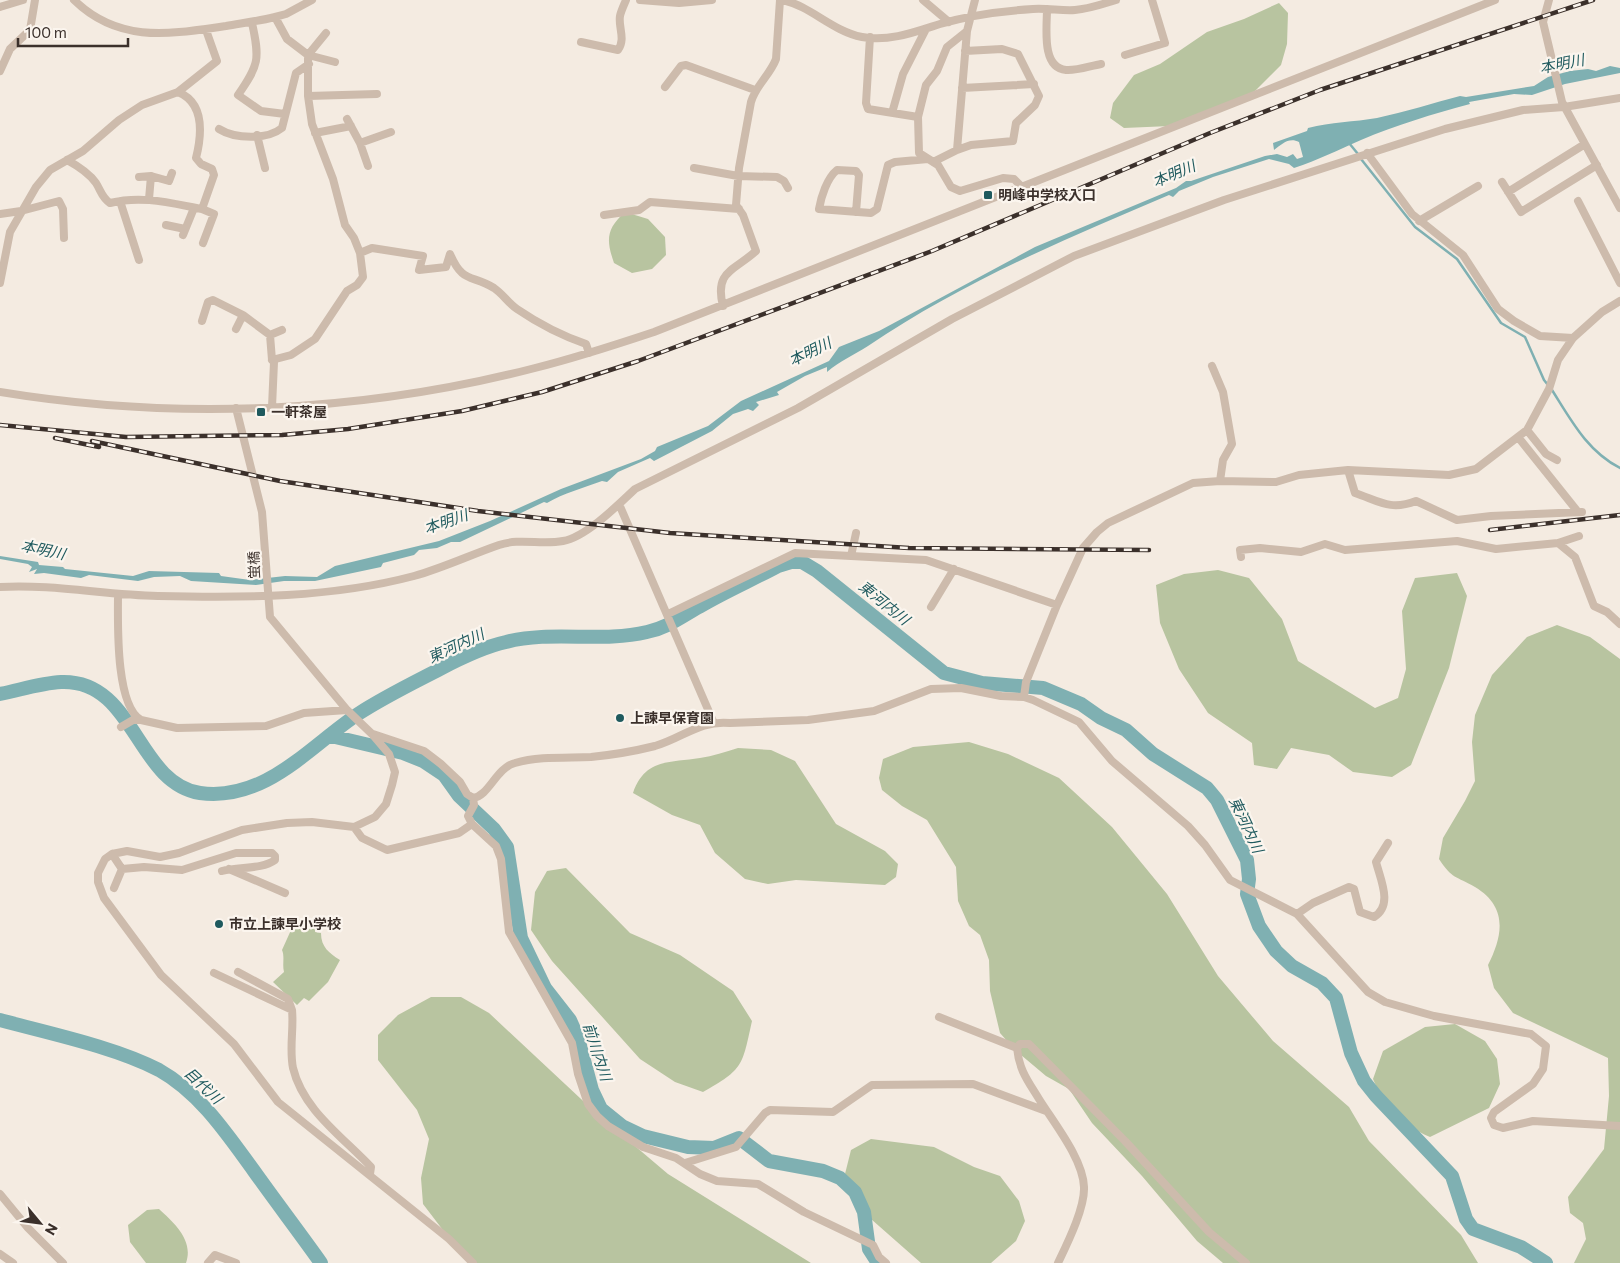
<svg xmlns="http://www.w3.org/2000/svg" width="1620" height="1263" font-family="Commissioner,'Noto Sans JP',sans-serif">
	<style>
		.green { fill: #b8c4a0 }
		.water { fill: #7fb0b2 }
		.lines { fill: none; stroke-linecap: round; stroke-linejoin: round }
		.stream { stroke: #7fb0b2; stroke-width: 2.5 }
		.river { stroke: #7fb0b2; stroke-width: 14 }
		.minor { stroke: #cdbbac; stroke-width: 8 }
		.rail-casing { stroke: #3b302b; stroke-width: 4.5 }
		.rail { stroke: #fbf5ee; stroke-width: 2.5; stroke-dasharray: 8; stroke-linecap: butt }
		.poi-dot { fill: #1f5a5e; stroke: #fbf5ee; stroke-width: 2 }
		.labels { text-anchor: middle; stroke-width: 4.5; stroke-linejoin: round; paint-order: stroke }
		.poi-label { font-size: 14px; font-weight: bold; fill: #3b302b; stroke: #fbf5ee; text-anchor: start }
		.street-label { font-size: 14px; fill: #3b302b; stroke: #fbf5ee }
		.water-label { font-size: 15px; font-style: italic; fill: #1f5a5e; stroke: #fbf5ee }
	</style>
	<rect width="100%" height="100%" fill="#f4ebe1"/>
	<!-- green -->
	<path class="green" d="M1279 3 1288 13 1287 44 1281 65 1254 92 1170 126 1124 128 1110 118 1113 103 1134 75 1160 64 1207 32 1244 19Z
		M625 212 648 219 665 237 666 255 652 269 632 273 614 263C606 240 606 229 625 212Z
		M1218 570 1249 578 1282 619 1298 661 1375 708 1398 698 1406 669 1402 611 1415 578 1457 573 1467 596 1449 668 1411 765 1392 777 1353 772 1329 755 1291 748 1277 769 1254 765 1252 743 1208 713 1179 669 1160 623 1156 585 1184 574Z
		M1557 625 1590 637 1620 659V1263H1574L1586 1239 1583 1223 1570 1213 1568 1197 1604 1149 1609 1096 1608 1058 1513 1013 1494 988 1488 965C1503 935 1508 907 1475 887 1456 876 1452 879 1439 859L1443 838 1465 801 1475 781 1472 742 1475 715 1492 675 1527 637Z
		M969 742 1008 754 1059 778 1112 827 1167 894 1218 976 1273 1041 1349 1107 1369 1141 1461 1235 1478 1263H1223L1197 1241 1142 1176 1092 1123 1069 1089 1046 1076 1015 1050 1000 1033 990 991 989 960 980 935 969 926 958 901 956 867 927 820 902 806 882 790 879 778 883 759 913 747Z
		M738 748 771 750 795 761 836 824 885 851 898 864 896 877 885 885 796 880 768 884 745 879 715 853 700 825 672 815 633 793C645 758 670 763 700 758 713 756 725 752 738 748Z
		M566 868 630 933 680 955 733 991 752 1021C742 1066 744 1069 703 1092L675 1082 640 1059 552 961 531 930 535 892 547 871Z
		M296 919 316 920 315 932 321 933C321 947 329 953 340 960L328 982 309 1001 304 998 297 1005 273 982 284 972C282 964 285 957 282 950Z
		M431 997H461L489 1013 596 1113 668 1174 811 1263H477L449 1238 423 1204 421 1178 429 1139 417 1110 378 1060V1035L398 1015Z
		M1455 1024 1485 1041 1497 1059 1500 1084 1489 1108 1430 1137C1399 1123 1387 1111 1373 1079L1383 1051 1425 1027Z
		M871 1139 934 1147 974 1167 1000 1176 1019 1201 1025 1221 1016 1241 991 1263H921L871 1219 844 1178 851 1150Z
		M159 1209C174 1223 194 1240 186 1263H146L130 1242 128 1225 147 1210Z"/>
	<!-- water -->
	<path class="water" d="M1610 66 1620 68V73L1565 84 1532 95 1514 94 1469 102 1470 104C1433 114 1396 125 1361 140 1338 150 1318 160 1294 168L1289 164 1269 159 1213 177 1179 191 1173 197 1169 195C1065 239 963 282 868 346 854 355 840 361 827 372V367L805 376 777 392 779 395 756 402 759 405 753 411 748 409 733 414 712 431 654 461 650 458 618 472 607 482 602 481C583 488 564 493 547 503L544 502 460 542H451L437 548 419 550 414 555 383 563 381 567 315 581H284L256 585 191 581 180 576 154 577 138 581 89 575 81 578 44 573 34 574 37 569 29 572 32 567 28 564 0 559V556L38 562 39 565 63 567 65 569 133 576 149 571 219 573 221 576 250 580 285 576 317 577 335 566 439 541 490 521 561 489 641 459 655 451 657 447 708 426 741 401 829 361 839 347 879 331 1035 247 1176 188 1186 181H1191L1265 156 1277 154 1287 157 1293 154 1297 159 1303 157 1299 142C1289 137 1282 144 1274 150L1273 143 1307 131 1308 128C1331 122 1354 122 1377 118 1405 112 1433 103 1460 96L1466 97 1534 86 1548 77 1570 71 1588 69 1596 71Z"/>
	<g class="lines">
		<!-- stream -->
		<path class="stream" d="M1349 143 1358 154
			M1361 159 1415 227 1457 259 1501 323 1525 337 1544 380 1548 385
			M1552 390C1571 420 1587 451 1620 468"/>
		<!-- river -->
		<path class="river" d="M0 694C20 690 41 683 61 682 135 679 136 783 200 793 265 802 310 746 358 714 384 697 413 683 440 669 461 658 483 647 506 642 552 630 601 643 647 632 667 628 681 617 699 607 724 592 752 580 778 566L791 562H802L817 571 944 673 982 683 1043 688 1081 704 1101 718 1126 730 1153 754 1207 788 1217 800 1247 860 1249 879 1247 894 1259 926 1276 951 1292 966 1322 983 1336 998 1351 1053 1364 1081 1376 1096 1452 1176 1466 1219 1473 1229 1521 1247 1546 1263
			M331 736 403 753 423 761 444 775 459 796 494 829 507 847 521 938 545 988 570 1020 578 1038 592 1090 601 1109 622 1126 643 1136 688 1147 714 1148 739 1138 769 1161 823 1171 840 1178 855 1192 864 1212 869 1249 878 1263
			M0 1020C48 1033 115 1047 159 1070 200 1093 227 1134 254 1171 276 1202 299 1232 321 1263"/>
		<!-- minor -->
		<path class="minor" d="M74 0C119 44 170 34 226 26 243 23 259 21 275 17L286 14 312 0
			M640 0 679 3 712 0
			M783 0C812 7 832 31 862 37 889 42 915 32 940 24 970 15 1002 11 1033 9 1047 8 1062 11 1075 10 1089 9 1103 4 1116 0
			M923 0 949 22
			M975 0 967 31 947 47 937 71 926 85 918 117 919 153 938 165 951 187 960 191 1003 178 1014 179 1021 186
			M1549 0 1543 22 1562 102 1620 208
			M0 7 23 0
			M1047 9C1047 27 1041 68 1066 70 1076 71 1090 66 1101 64
			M252 23C260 59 259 65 238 95L261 111 285 114
			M326 33 308 55 335 62
			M870 37 866 103 868 109 918 117
			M581 42 618 50C626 39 618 27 620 16 621 11 624 5 626 0
			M1125 55 1165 43 1152 0
			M0 71 10 49 30 30 35 0
			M665 87 681 66 686 65 755 90
			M962 88 1034 84
			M308 96 377 94
			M892 113 903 74 926 29
			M347 119 360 143 368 166
			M219 129C235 139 267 140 282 128L296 73 309 64
			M315 133 351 126
			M257 135 265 168
			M360 143 391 132
			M957 150 971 145 1013 141 1016 123 1035 105 1039 96 1018 54 1002 49 965 51
			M1367 153 1412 214 1463 255 1498 309 1514 321 1540 336 1573 338
			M67 160C78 166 89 173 96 183 101 191 102 198 110 203 142 195 170 203 202 209L214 175 212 169 201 164 196 158C202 134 205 103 178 92
			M933 162 957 150 967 31
			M694 168 738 176 777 177 784 181 788 188
			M139 177 151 176 169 181 172 173
			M1502 182 1521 212 1597 165
			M1508 192 1585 144
			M149 199 151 176
			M120 201 139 260
			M1578 201 1620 283
			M202 209 214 214 203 243
			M856 212 859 175 856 171 837 170C827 178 821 197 819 209L871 213 877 209 888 165 895 162 928 159
			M0 214 21 211 59 201 63 209 64 238
			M604 215 639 210 650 202 739 209
			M1419 221 1478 186
			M166 225 185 229
			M183 235 194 208
			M360 253 372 248 423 256 419 270 446 267 450 254C463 284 471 274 494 288 503 294 508 303 517 309 539 324 560 335 586 344L589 353
			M0 283 10 232 36 187 50 170 83 151 119 120 142 105 178 92 217 61 206 30
			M723 306C714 271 734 271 756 251L743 215 736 205 739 168 751 102C756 85 770 75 776 59L780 0
			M202 321 208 302 213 300 243 315 270 335 272 360
			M236 329 243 315
			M270 335 282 330
			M1212 366 1223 392 1232 444 1223 460 1220 481
			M0 392C176 421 362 413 535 368 575 358 615 345 654 332L1495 0
			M272 407 274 362 272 360 291 355 315 339 347 291 357 285 363 277 360 253 354 238 345 225 333 179 312 124 308 96V55L287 39 275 17
			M236 408 262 512 270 617 347 710 372 734 389 754 395 772 392 785 386 804 375 817 354 827 312 822 287 823 242 830 179 853 160 857 127 851 112 854 105 859 98 873V882L104 898 161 975 234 1044 278 1102 449 1239 473 1263
			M1527 430 1546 454 1557 460
			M1518 437 1578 512
			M1348 470 1355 493C1379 501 1390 511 1416 501L1457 520 1491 516 1582 512
			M619 504 713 721
			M856 533 851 556 926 560 1057 605
			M1558 543 1579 536
			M1241 557 1240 550 1260 548 1301 552 1325 544 1345 550 1457 541 1496 549 1558 543 1575 557 1594 606 1607 612 1620 624
			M0 587C53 584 105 595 158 596 243 598 331 598 414 576 443 568 470 555 499 545 519 538 542 545 563 541 586 537 618 505 635 489L798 408 952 319 1074 256 1224 200 1445 129 1523 110 1564 107 1620 98
			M118 594C118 621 115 705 141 720
			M931 607 954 569
			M668 614 795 553 851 556
			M1024 697 1026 682 1057 605 1083 548 1097 532 1108 523 1193 483 1220 481 1276 482 1299 475 1348 470 1449 475 1476 469 1527 430 1549 389 1558 360 1573 338 1602 312 1620 301
			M121 727 133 720H141L177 728 266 726 304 713 347 710
			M373 734 424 751 441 764 460 782 467 794 473 798 474 805 468 816 472 824 496 846 501 859 509 932 572 1043 578 1074 588 1104 597 1116 608 1126 643 1147 676 1158 700 1174 717 1181 758 1184 804 1212 873 1245 879 1257 886 1263
			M473 798C489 796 496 768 515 763 539 756 566 758 591 757 611 755 635 751 655 746 683 738 699 720 730 723L808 720 874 711 931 689 961 688 1001 696 1024 697 1033 700 1079 722 1112 761 1188 826 1205 845 1230 880 1297 914 1368 992 1385 1002 1434 1016 1531 1034 1546 1046 1543 1069 1533 1084 1494 1112 1491 1118 1494 1125 1503 1128 1533 1121 1620 1126
			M354 827 362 838 387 850 459 833 472 824
			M112 854 122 869 114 888
			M122 869 144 867 182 870 236 853H272L275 856V860C261 870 239 866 222 871
			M229 869 285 893
			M1297 914 1313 903 1349 887 1354 889 1360 912 1374 917C1393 905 1381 881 1376 862L1388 843
			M238 972 288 999 292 1010
			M214 973 292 1010C294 1029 289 1048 293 1068 303 1110 343 1137 371 1167L370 1174
			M939 1017 1017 1048
			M1017 1048 1020 1044H1029L1125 1141 1209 1232 1246 1263
			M1017 1048C1019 1070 1028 1081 1039 1099 1054 1123 1083 1159 1084 1187 1085 1208 1067 1244 1058 1263
			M685 1163 736 1147 765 1113 770 1110 833 1112 872 1085 973 1084 1046 1111
			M0 1194 28 1228 63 1263
			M0 1254 13 1263
			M208 1263 215 1255 236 1263"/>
		<defs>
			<path id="rail" d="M0 425 126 437 282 435 348 429 462 411 542 392 638 361 932 251 1210 133 1320 90 1593 0
				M55 438 99 447
				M92 441 280 481 478 511 670 533 909 548 1149 550
				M1490 530 1620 515"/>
		</defs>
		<!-- rail casing -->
		<use href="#rail" class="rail-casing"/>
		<!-- rail -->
		<use href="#rail" class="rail"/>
	</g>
	<!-- markers -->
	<g class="poi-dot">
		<rect x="983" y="190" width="10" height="10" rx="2.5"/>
		<rect x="256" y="407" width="10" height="10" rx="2.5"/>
		<circle cx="620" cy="718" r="5"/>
		<circle cx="219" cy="924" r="5"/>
	</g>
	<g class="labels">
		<!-- poi labels -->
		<g class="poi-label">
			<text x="998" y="200">明峰中学校入口</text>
			<text x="271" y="417">一軒茶屋</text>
			<text x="630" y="723">上諫早保育園</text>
			<text x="229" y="929">市立上諫早小学校</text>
		</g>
		<!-- street labels -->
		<g class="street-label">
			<text transform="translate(254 565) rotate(-92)" y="5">蛍橋</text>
		</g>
		<!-- water labels -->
		<g class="water-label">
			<text transform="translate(1562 64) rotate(-11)" y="5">本明川</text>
			<text transform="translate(1174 174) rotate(-23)" y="5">本明川</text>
			<text transform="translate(810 352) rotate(-26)" y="5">本明川</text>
			<text transform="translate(446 522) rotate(-19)" y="5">本明川</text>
			<text transform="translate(43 550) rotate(12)" y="5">本明川</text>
			<text transform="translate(884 603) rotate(39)" y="5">東河内川</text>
			<text transform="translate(456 646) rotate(-25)" y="5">東河内川</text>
			<text transform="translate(1246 825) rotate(65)" y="5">東河内川</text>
			<text transform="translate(597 1052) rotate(72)" y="5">前川内川</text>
			<text transform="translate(203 1086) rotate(43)" y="5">目代川</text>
		</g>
	</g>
	<!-- north arrow -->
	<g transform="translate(40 1223) rotate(119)" stroke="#fbf5ee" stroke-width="4" paint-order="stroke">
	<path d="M0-4L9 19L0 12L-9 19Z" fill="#3b302b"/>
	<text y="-8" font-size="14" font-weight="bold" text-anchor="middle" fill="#3b302b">N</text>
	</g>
	<!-- scale -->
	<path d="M18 38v8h110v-8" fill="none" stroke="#3b302b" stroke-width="2.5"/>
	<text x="25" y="38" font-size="15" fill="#3b302b" stroke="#fbf5ee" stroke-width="4" paint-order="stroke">100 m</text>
</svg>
